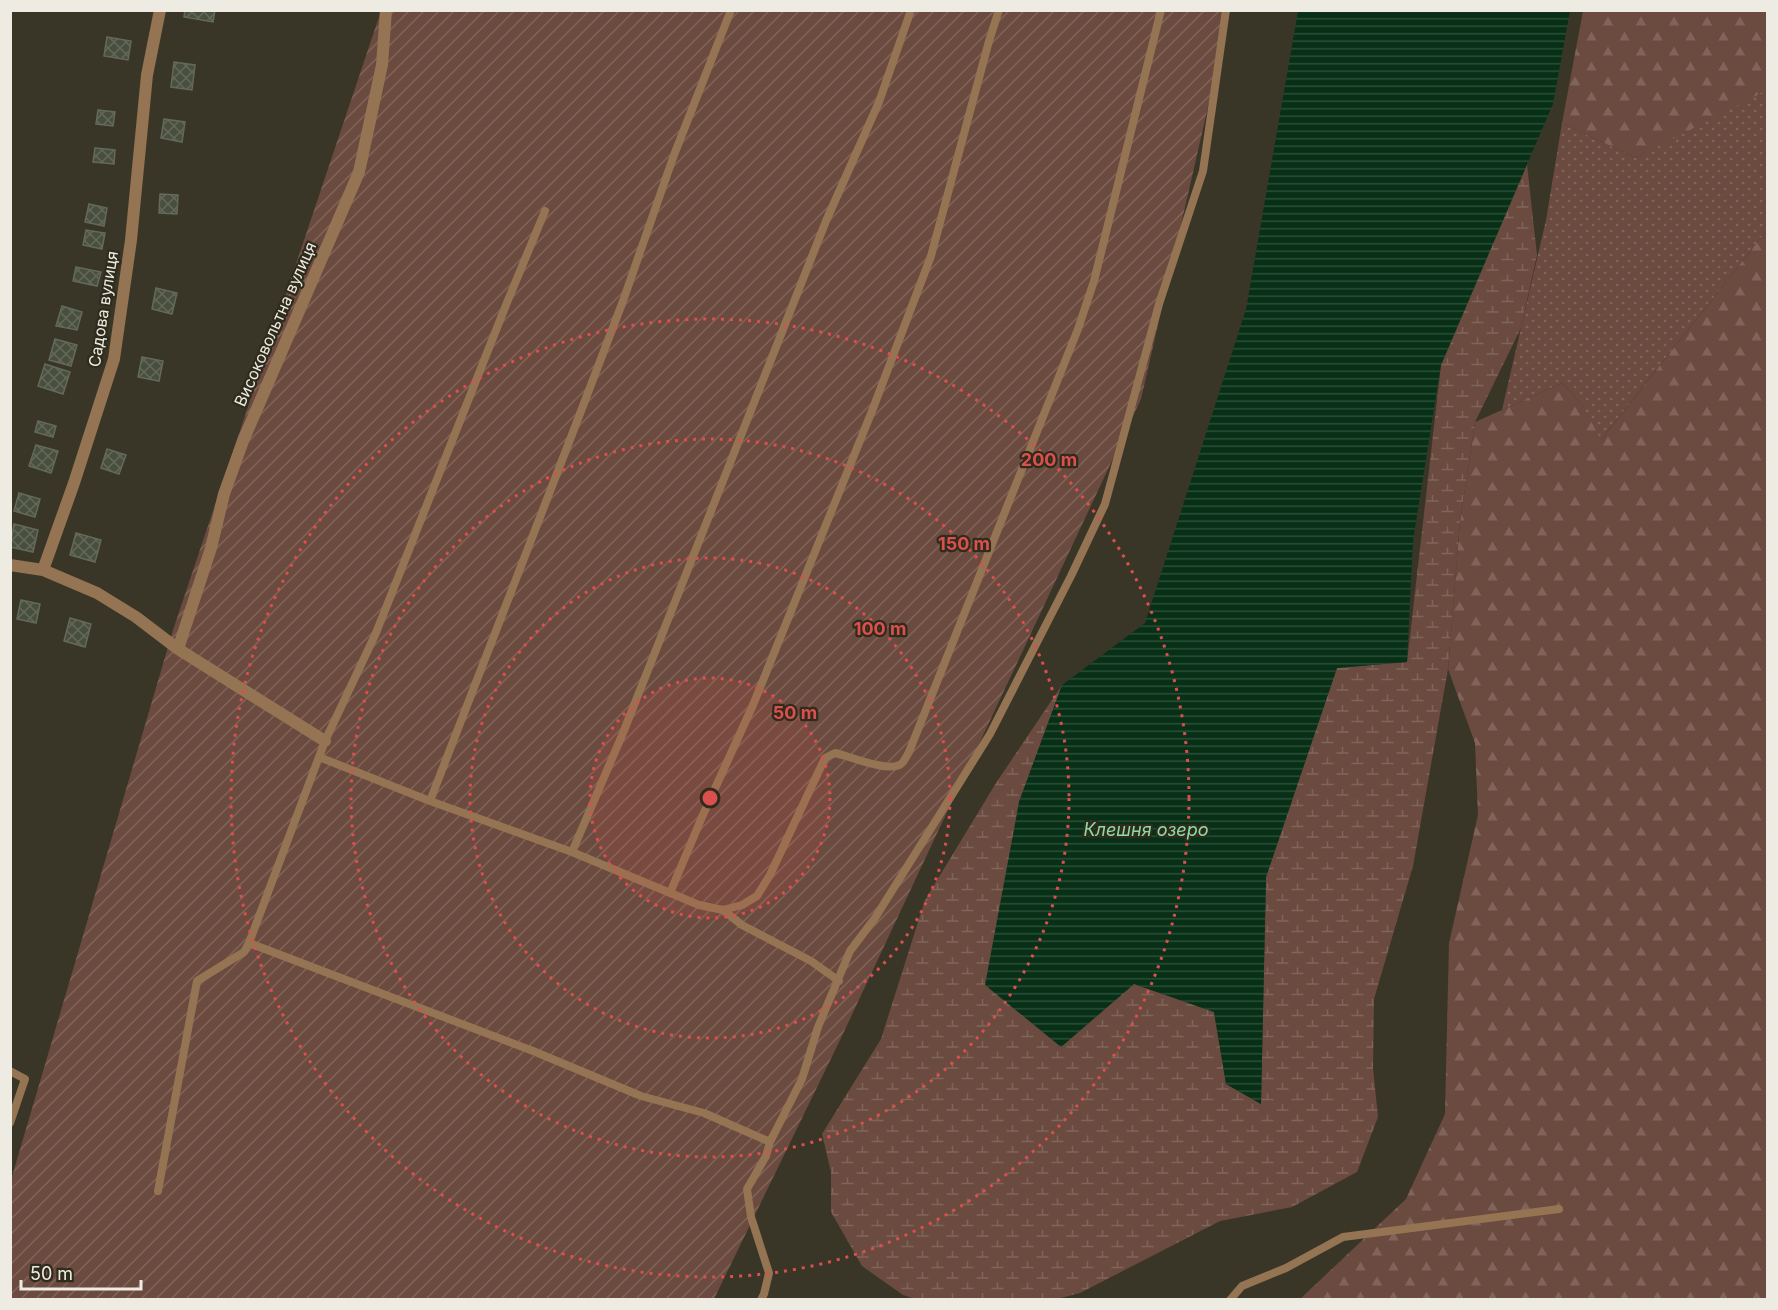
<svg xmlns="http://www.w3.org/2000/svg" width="1778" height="1310" font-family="Inter,sans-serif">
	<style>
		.grass { fill: url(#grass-dots) }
		.forest { fill: url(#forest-firs) }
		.wetland { fill: url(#wetland-marsh) }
		.garden { fill: url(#garden-furrows) }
		.water { fill: url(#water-rules) }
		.building { fill: url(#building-cross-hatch); stroke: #636a59; stroke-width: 1.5 }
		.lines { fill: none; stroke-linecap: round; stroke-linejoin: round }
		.service { stroke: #947452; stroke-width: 8 }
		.minor { stroke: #947452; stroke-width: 12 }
		.ring { fill: none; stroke: #db4f4d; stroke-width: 3; stroke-dasharray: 3 6 }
		.labels { text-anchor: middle; stroke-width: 4.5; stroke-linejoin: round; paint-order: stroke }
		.street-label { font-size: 16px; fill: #eeece2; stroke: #302c1d }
		.water-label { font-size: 18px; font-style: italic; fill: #8ddba4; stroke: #302c1d }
		.centre { fill: #db4f4d; stroke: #302c1d; stroke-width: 3 }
		.ring-label { font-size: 18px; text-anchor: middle; font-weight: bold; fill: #db4f4d; stroke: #302c1d; stroke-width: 4.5; stroke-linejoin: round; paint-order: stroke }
	</style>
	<defs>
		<pattern id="grass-dots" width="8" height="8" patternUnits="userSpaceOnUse" patternTransform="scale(1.5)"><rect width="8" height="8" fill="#6b4a3f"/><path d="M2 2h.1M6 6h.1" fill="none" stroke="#80645a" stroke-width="1.8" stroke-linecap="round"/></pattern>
		<pattern id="forest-firs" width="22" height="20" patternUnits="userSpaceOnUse" patternTransform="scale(1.5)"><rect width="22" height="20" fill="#6b4a3f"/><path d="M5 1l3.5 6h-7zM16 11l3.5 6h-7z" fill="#80645a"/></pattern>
		<pattern id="wetland-marsh" width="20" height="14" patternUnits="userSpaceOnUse" patternTransform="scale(1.5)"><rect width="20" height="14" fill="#6b4a3f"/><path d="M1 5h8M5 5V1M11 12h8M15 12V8" fill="none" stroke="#80645a"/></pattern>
		<pattern id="garden-furrows" width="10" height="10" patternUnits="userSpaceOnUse" patternTransform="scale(1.5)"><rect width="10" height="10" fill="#6b4a3f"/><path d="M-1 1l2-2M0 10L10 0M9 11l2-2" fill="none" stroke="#80645a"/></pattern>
		<pattern id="water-rules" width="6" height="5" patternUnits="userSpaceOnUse" patternTransform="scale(1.5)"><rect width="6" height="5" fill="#073017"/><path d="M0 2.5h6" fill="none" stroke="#2b4e38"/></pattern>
		<pattern id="building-cross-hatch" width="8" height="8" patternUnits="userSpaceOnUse" patternTransform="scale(1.5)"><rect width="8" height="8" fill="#494f3f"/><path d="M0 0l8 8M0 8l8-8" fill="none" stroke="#64685a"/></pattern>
	</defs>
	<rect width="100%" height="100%" fill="#3a3627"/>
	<!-- grass -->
	<path class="grass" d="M1767 85V230L1600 441 1582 404 1562 383 1502 410 1546 220 1562 123 1636 158Z"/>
	<!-- forest -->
	<path class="forest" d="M1583 11H1767V90L1636 158 1562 123Z
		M1767 230V1299L1299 1300 1406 1199 1445 1114 1449 943 1478 815 1475 743 1448 669 1460 522 1475 422 1562 383 1582 404 1601 440Z"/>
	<!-- wetland -->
	<path class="wetland" d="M1527 164 1537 255 1521 328 1475 422 1460 522 1448 669 1413 866 1374 999 1373 1068 1378 1117 1357 1172 1292 1207 1220 1221 1080 1293 1053 1300 915 1299 903 1295 862 1266 831 1212V1172L822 1134 881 1039 925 900 996 783 1062 685 1019 802 1061 1047 1134 984 1214 1012 1226 1084 1261 1104 1266 877 1337 668 1407 662 1441 365Z"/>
	<!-- garden -->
	<path class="garden" d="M381 11H1230L1141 399 841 1038 714 1299 11 1300V1180L173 630Z"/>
	<!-- water -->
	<path class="water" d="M1298 11H1570L1553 104 1441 365 1413 541 1407 662 1337 668 1266 877 1261 1104 1226 1084 1214 1012 1134 984 1061 1047 985 985 1019 802 1062 685 1145 623 1246 309Z"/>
	<!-- building -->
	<path class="building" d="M185 10H215L213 22 184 17Z
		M107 37 131 41 128 60 104 56Z
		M174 62 195 65 192 90 171 87Z
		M98 110 115 112 113 126 96 124Z
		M164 119 185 122 182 142 161 138Z
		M95 148 115 150 114 164 93 162Z
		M160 194 178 195 177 214 159 213Z
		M89 204 107 208 104 226 85 222Z
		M86 230 105 233 102 249 83 245Z
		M76 267 101 272 97 286 73 281Z
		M156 288 177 293 172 314 152 309Z
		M62 306 82 312 77 330 56 326Z
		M55 339 77 345 71 366 49 360Z
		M142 357 163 361 159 381 138 377Z
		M45 364 70 372 63 394 38 386Z
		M38 421 56 426 53 437 35 432Z
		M36 445 58 451 51 473 29 466Z
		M107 449 126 455 119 474 101 468Z
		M19 493 40 499 35 517 14 511Z
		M14 524 38 530 33 552 10 547Z
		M76 533 101 540 95 562 70 555Z
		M21 600 40 604 36 623 17 619Z
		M70 618 91 624 85 647 64 641Z"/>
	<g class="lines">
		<!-- service -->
		<path class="service" d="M319 757 430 801 572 852 699 905 723 910 742 905 757 896 770 875 825 758 835 753C849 756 889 773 901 764 904 762 907 755 909 752L1078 329 1094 281 1161 10
			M430 801 573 432 623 301 674 155 731 10
			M572 852 623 733 826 221 879 102 911 10
			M670 893 702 817 753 705 872 411 931 256 989 41 999 10
			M723 910 742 925 811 961 839 981
			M249 943 533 1051 641 1096 704 1113 770 1142
			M10 1071 25 1079 10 1123
			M158 1191 197 981 244 952 249 943 325 741 376 633 506 305 545 211
			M761 1300 764 1294 769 1273 751 1217 747 1189 766 1156 770 1142 802 1079 818 1027 850 951 875 918 990 734 1071 576 1105 504 1159 304 1203 171 1226 10
			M1230 1300 1242 1286 1286 1268 1343 1237 1559 1209"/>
		<!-- minor -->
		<path class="minor" d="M10 565 43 570 97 593 136 617 178 649 325 741
			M43 570 74 483 114 359 131 240 147 75 160 10
			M178 649 211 548 224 494 243 441 359 172 382 65 386 10"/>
	</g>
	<!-- distance rings -->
	<circle cx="710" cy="798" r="120" fill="#db4f4d" fill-opacity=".12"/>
	<g class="ring">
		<circle cx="710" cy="798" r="120"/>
		<circle cx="710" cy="798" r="240"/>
		<circle cx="710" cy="798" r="359"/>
		<circle cx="710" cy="798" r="479"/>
	</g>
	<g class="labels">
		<!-- street labels -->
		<g class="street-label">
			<text transform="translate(103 309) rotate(-81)" y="6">Садова вулиця</text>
			<text transform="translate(275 324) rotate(-66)" y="6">Високовольтна вулиця</text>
		</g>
		<!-- water labels -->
		<g class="water-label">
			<text x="1146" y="836">Клешня озеро</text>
		</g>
	</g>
	<circle cx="710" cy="798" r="9" class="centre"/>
	<g class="ring-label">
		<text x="1049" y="466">200 m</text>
		<text x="964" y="550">150 m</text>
		<text x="880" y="635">100 m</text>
		<text x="795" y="719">50 m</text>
	</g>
	<!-- border -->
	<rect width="1778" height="1310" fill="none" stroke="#eeece2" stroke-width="24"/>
	<!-- scale -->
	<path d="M21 1280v9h120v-9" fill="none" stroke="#eeece2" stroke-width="3"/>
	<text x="30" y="1280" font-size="18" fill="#eeece2" stroke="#302c1d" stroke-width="4.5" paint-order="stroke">50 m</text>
</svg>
